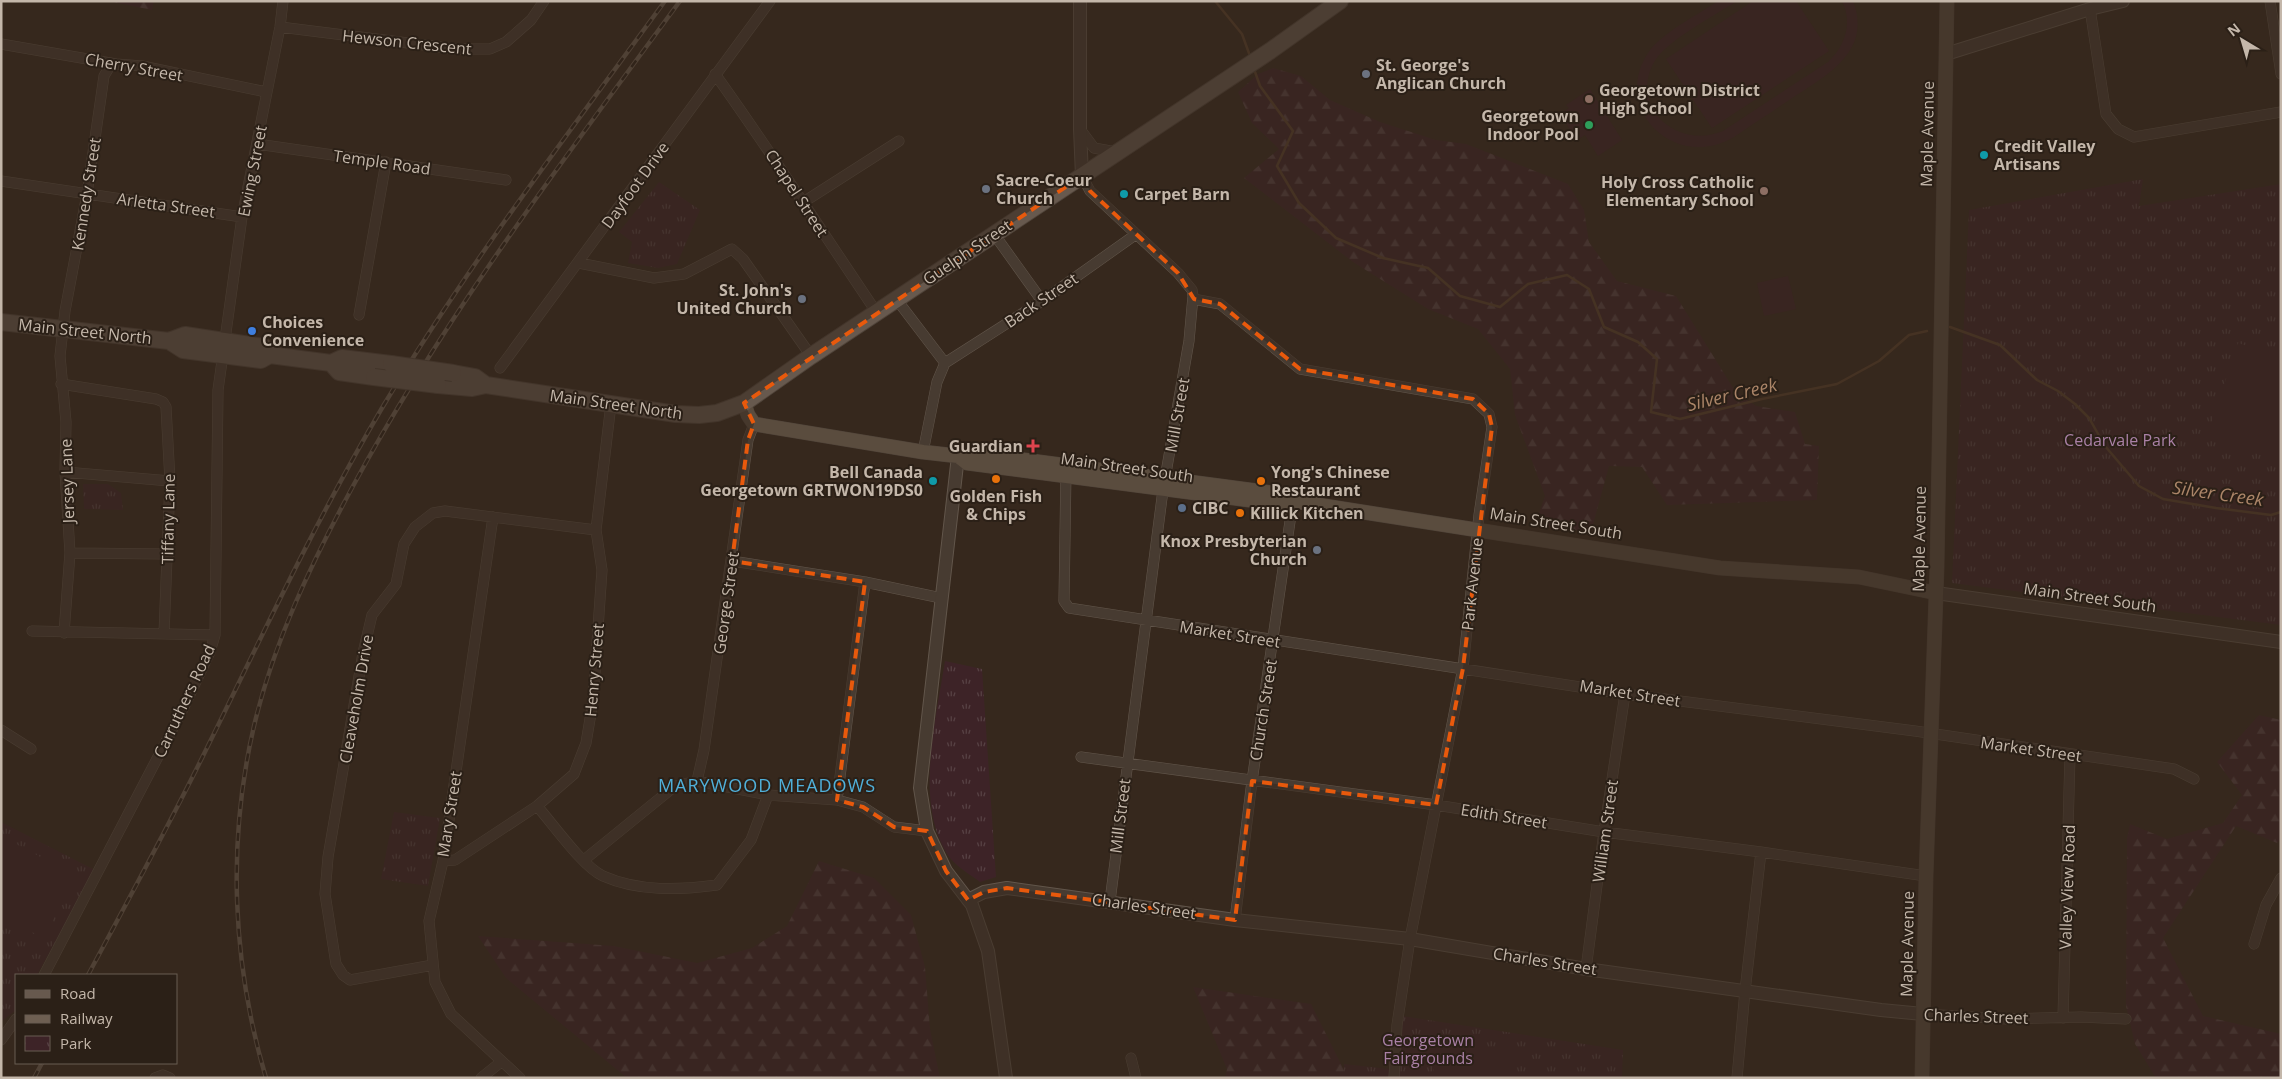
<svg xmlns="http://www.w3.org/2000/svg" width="2282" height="1079" font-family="'Open Sans',sans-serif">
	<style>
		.forest { fill: url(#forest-firs) }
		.park { fill: url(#park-tufts) }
		.pitch { fill: #3d2327 }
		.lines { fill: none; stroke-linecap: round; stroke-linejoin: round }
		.stream { stroke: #583f2a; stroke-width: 2.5 }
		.minor-casing { stroke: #62564b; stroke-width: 11 }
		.tertiary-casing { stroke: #62564b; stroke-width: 14 }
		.secondary-casing { stroke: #50443a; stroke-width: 15 }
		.primary-casing { stroke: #50443a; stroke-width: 18 }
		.minor { stroke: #473b31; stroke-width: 10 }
		.tertiary { stroke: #473b31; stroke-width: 12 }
		.secondary { stroke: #5a4c3e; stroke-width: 14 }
		.primary { stroke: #67594e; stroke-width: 16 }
		.rail-casing { stroke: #6e5f52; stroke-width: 4.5 }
		.rail { stroke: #2b2017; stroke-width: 2.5; stroke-dasharray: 8; stroke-linecap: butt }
		.primary-bridge-casing { stroke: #50443a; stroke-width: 18; stroke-linecap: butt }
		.primary-bridge { stroke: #67594e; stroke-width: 16 }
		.marked { fill: none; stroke: #e8590c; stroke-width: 4; stroke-dasharray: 10 6; stroke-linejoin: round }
		.worship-dot { fill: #6b7280; stroke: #2b2017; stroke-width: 2 }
		.education-dot { fill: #8d6e63; stroke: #2b2017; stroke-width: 2 }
		.leisure-dot { fill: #2e9e5b; stroke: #2b2017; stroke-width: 2 }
		.culture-dot { fill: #0f9aa8; stroke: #2b2017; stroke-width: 2 }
		.shop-dot { fill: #3f7fe0; stroke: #2b2017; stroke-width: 2 }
		.health-dot { fill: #e0444e; stroke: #2b2017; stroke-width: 2 }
		.food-dot { fill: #e8710a; stroke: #2b2017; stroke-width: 2 }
		.service-dot { fill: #5c6f8a; stroke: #2b2017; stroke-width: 2 }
		.labels { text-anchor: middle; stroke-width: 4; stroke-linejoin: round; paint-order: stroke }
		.street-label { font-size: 16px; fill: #c4b7aa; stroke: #2b2017 }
		.poi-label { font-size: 16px; font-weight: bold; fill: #c4b7aa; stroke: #2b2017; text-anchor: start }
		.park-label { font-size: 16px; fill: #aa81a6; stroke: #2b2017 }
		.water-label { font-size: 18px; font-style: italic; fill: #ab8568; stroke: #2b2017 }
		.neighbourhood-label { font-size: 18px; letter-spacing: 1px; fill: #50b0da; stroke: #2b2017 }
	</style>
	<defs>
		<pattern id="forest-firs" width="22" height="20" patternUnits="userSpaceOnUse" patternTransform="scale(1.25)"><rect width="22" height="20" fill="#3d2327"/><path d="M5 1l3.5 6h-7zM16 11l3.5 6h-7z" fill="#574144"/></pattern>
		<pattern id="park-tufts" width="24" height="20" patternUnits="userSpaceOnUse" patternTransform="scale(1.25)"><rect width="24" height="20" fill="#3d2327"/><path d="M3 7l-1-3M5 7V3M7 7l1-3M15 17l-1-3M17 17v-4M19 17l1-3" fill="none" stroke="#574144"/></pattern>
	</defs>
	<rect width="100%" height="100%" fill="#36281d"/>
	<!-- forest -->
	<path class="forest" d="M108 1H154L152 10Z
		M1273 68 1301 76 1330 100 1380 122 1436 140 1466 144 1568 184 1584 210 1589 242 1617 281 1676 296 1735 391 1756 406 1795 412 1805 444 1819 446 1817 500 1667 505 1642 467 1609 466 1591 532 1535 525 1545 496 1515 415 1510 369 1478 329 1428 309 1353 262 1244 178 1279 149 1252 123 1238 92 1258 74Z
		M2259 715 2281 720V838L2277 843 2236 826 2163 938 2203 1016 2281 1034V1078H2156L2135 1044 2126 1006 2127 838 2130 824 2167 839 2223 823 2242 795 2217 762Z
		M819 861 874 878 911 915 925 967 930 1029 940 1078H627L506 978 478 936 614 946 697 963 752 948 787 926Z
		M1193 987 1311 1004 1348 1078H1225L1227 1069Z"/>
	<!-- park -->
	<path class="park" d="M2143 179 2139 206 2281 184V625L1952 583 1969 210Z
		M659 182 700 210 677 264 658 268 628 263 632 242 619 232Z
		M83 484H108L121 493 123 510 84 509Z
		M945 661 982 669 996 877 980 882C971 875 957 867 950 858 913 806 936 720 945 661Z
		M394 812 440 818 428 886 381 879Z
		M1 822 95 870 37 975H16V1010L1 1022Z
		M1402 1016 1623 1050 1622 1078H1343L1344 1064 1390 1069Z"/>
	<!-- pitch -->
	<path class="pitch" d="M1718 1H1737C1715 15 1670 39 1656 59 1627 104 1675 151 1723 131L1828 62C1845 46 1853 23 1842 1H1853C1872 50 1829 74 1795 96 1775 110 1754 123 1734 137 1675 172 1611 109 1648 53 1661 33 1698 15 1718 1Z
		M1753 1H1796L1829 51 1712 128 1666 59Z
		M1590 89 1622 140 1598 156 1585 135 1577 140 1560 114 1569 108 1566 105Z
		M1788 276 1796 309 1764 316 1757 283Z
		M2238 343 2281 357V461L2207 437Z
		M1 836 76 876 43 938 1 915Z
		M1439 1043 1512 1051 1517 1078H1432Z"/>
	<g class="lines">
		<!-- stream -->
		<path class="stream" d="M1215 1 1242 34 1250 56
			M1254 69 1260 86 1293 131 1277 166 1299 203 1336 238 1383 258 1428 268 1460 296 1500 307 1528 284 1567 275 1589 289 1604 327 1638 342 1657 359 1651 412 1680 419 1762 399 1837 384 1879 361 1909 335 1927 331
			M1950 327 2000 345 2037 380 2058 391 2075 404 2089 418 2105 446 2139 486 2163 499 2216 508 2271 515 2281 512"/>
		<defs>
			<path id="minor" d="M2270 1 2281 74
				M2090 9 2106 114 2118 129 2134 137 2281 112
				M280 27 456 49H490L506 42 531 20 544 1
				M1 44 116 64 142 66 266 92
				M715 74C771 152 823 233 877 313
				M1080 129 1094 148 1116 152
				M257 144 506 180
				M1082 176 1090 191 1178 273 1192 290 1193 296 1189 341 1163 490 1110 901
				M1 181 242 217
				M802 203 899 141
				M994 234 1042 301
				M579 263 654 278 684 274 732 249 743 259 811 356
				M1193 299 1220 304 1300 369 1473 399 1489 414 1492 427 1479 515 1463 668 1410 939 1397 1025 1394 1078
				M897 300 945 363
				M359 315 386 162
				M945 363 1042 301 1135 235
				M500 368 770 1
				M61 384 156 399 163 402 166 407 170 481 164 634
				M923 452 937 382 945 363
				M1066 470 1064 601 1069 608 1625 694 1915 731 2174 769 2194 779
				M65 472 170 481
				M493 517 443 861 429 921 435 982 451 1014 520 1078
				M70 553 169 554
				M732 561 865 582 941 598
				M32 631 215 635
				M64 633 70 553 65 472 66 422 60 356 65 311 87 194 104 76 110 66 116 64
				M1 730 31 749
				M1081 757 1436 805 1604 832 1761 852 1926 876
				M697 781 704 750 748 440 754 424
				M837 800 865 582
				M537 806C553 824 583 867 603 876 639 892 680 890 717 885L751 840 768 795
				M584 860 675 786 697 781 768 795 837 800 863 807 894 827 927 831
				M443 861 455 860 537 806 574 774 586 743 593 701 602 570 596 530 611 404
				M1235 920 1252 781 1293 501
				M2254 944 2266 905 2281 878
				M433 965 350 980 343 975 336 964 325 894 328 857 363 653 372 615 396 584 404 544 415 527 433 513 445 511 596 530
				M1586 969 1604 832 1625 694
				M44 975 184 707 210 652 215 635 218 390 242 217 280 27 283 1
				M1923 1014 2007 1019 2081 1017 2126 1019
				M2063 1018 2070 755
				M1 1040 16 1019
				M1131 1058 1136 1078
				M155 1078 163 1075 170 1078
				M481 1078 501 1062
				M1737 1078 1745 991 1761 852"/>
			<path id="tertiary" d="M1080 1V129L1082 176
				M1946 54 2090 9 2123 1
				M958 456 920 788 927 831 946 871 972 905 988 951 1006 1078
				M1936 593 2281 642
				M968 900 984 892 1007 888 1235 920 1410 939 1586 969 1881 1010 1923 1014"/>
			<path id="secondary" d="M744 403 748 415 754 424 923 452 958 456 973 453 1280 494 1293 501 1720 568 1859 577 1936 593
				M958 456 967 463 1279 504 1293 501
				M1922 1078 1926 876 1937 567 1947 1"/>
			<path id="primary" d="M1 322 169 341 185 335 264 347 270 355
				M169 341 183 350 261 360 270 355 331 363 342 358 391 364
				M331 363 339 372 374 377
				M453 373 475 377 486 385
				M438 385 472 388 486 385 676 414 699 415 717 413 744 403 811 356 1270 51 1340 1"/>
		</defs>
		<!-- minor casing -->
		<use href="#minor" class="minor-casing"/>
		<!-- tertiary casing -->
		<use href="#tertiary" class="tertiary-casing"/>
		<!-- secondary casing -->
		<use href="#secondary" class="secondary-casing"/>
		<!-- primary casing -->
		<use href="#primary" class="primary-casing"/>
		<!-- minor -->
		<use href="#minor" class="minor"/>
		<!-- tertiary -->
		<use href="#tertiary" class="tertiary"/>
		<!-- secondary -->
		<use href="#secondary" class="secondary"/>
		<!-- primary -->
		<use href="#primary" class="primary"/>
		<defs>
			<path id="rail" d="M88 975C125 906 162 838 197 768 257 647 313 525 382 408 467 266 567 135 665 1
				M34 1078 42 1063
				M266 1078C232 963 227 842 254 726 274 641 312 562 353 486 446 314 564 159 680 1"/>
		</defs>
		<!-- rail casing -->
		<use href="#rail" class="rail-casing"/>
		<!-- rail -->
		<use href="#rail" class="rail"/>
		<defs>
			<path id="primary-bridge" d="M391 364 453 373
				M374 377 438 385"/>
		</defs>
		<!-- primary-bridge casing -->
		<use href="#primary-bridge" class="primary-bridge-casing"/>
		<!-- primary-bridge -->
		<use href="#primary-bridge" class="primary-bridge"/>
	</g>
	<!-- marked area -->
	<path d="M0 0H2282V1079H0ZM1082 176 1090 191 1178 273 1194 299 1220 304 1300 369 1473 399 1489 414 1492 427 1463 668 1436 805 1252 781 1235 920 1007 888 984 892 968 900 946 871 927 831 894 827 863 807 837 800 865 582 732 561 748 440 754 424 744 403Z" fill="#36281d" fill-opacity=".55" fill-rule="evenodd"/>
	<path class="marked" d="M1082 176 1090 191 1178 273 1194 299 1220 304 1300 369 1473 399 1489 414 1492 427 1463 668 1436 805 1252 781 1235 920 1007 888 984 892 968 900 946 871 927 831 894 827 863 807 837 800 865 582 732 561 748 440 754 424 744 403Z"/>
	<!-- markers -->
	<g class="worship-dot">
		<circle cx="1366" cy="74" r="5"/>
		<circle cx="986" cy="189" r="5"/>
		<circle cx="802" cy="299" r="5"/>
		<circle cx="1317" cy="550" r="5"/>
	</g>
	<g class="education-dot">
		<circle cx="1589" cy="99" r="5"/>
		<circle cx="1764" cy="191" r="5"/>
	</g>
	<circle class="leisure-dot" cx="1589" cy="125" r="5"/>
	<g class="culture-dot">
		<circle cx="1984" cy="155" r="5"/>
		<circle cx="1124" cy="194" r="5"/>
		<circle cx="933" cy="481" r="5"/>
	</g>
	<circle class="shop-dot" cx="252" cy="331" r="5"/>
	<path class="health-dot" d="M1030.5 438.5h5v5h5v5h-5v5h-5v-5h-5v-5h5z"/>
	<g class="food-dot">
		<circle cx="996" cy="479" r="5"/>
		<circle cx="1261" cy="481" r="5"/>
		<circle cx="1240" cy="513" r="5"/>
	</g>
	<circle class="service-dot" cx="1182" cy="508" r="5"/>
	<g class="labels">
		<!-- street labels -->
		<g class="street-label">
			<text transform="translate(407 42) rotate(6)" y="6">Hewson Crescent</text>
			<text transform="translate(134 67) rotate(10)" y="6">Cherry Street</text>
			<text transform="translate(1927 134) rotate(-89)" y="6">Maple Avenue</text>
			<text transform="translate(382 162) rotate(8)" y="6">Temple Road</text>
			<text transform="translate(252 171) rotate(-79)" y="6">Ewing Street</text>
			<text transform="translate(635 185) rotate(-54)" y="6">Dayfoot Drive</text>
			<text transform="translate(797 193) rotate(57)" y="6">Chapel Street</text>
			<text transform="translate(86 194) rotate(-81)" y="6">Kennedy Street</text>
			<text transform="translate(166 205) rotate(8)" y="6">Arletta Street</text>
			<text transform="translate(967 252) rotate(-34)" y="6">Guelph Street</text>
			<text transform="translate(1041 300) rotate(-34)" y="6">Back Street</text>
			<text transform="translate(85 331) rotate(6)" y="6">Main Street North</text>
			<text transform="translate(616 404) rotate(8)" y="6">Main Street North</text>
			<text transform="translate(1177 415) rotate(-80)" y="6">Mill Street</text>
			<text transform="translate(1127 467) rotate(8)" y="6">Main Street South</text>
			<text transform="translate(67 481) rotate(-92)" y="6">Jersey Lane</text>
			<text transform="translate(168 519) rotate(-89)" y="6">Tiffany Lane</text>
			<text transform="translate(1556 523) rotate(9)" y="6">Main Street South</text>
			<text transform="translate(1919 539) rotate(-89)" y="6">Maple Avenue</text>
			<text transform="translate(1472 584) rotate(-84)" y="6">Park Avenue</text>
			<text transform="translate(2090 597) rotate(8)" y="6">Main Street South</text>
			<text transform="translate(726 603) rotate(-82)" y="6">George Street</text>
			<text transform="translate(1230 634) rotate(9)" y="6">Market Street</text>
			<text transform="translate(594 670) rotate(-85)" y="6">Henry Street</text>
			<text transform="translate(1630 693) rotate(9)" y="6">Market Street</text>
			<text transform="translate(356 699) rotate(-80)" y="6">Cleaveholm Drive</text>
			<text transform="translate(184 701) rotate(-65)" y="6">Carruthers Road</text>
			<text transform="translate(1263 710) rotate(-81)" y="6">Church Street</text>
			<text transform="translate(2031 749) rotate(8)" y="6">Market Street</text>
			<text transform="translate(449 814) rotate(-81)" y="6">Mary Street</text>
			<text transform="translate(1120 816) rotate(-83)" y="6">Mill Street</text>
			<text transform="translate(1504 816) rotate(9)" y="6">Edith Street</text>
			<text transform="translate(1605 831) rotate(-82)" y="6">William Street</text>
			<text transform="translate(2067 887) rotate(-88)" y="6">Valley View Road</text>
			<text transform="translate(1144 906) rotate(8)" y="6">Charles Street</text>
			<text transform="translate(1907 944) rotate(-89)" y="6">Maple Avenue</text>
			<text transform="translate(1545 961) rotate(9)" y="6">Charles Street</text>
			<text transform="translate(1976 1016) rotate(2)" y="6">Charles Street</text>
		</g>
		<!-- poi labels -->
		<g class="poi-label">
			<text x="1376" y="71">St. George's<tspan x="1376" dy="18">Anglican Church</tspan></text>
			<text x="1599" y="96">Georgetown District<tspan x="1599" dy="18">High School</tspan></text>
			<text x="1579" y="122" text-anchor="end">Georgetown<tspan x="1579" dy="18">Indoor Pool</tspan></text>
			<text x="1994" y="152">Credit Valley<tspan x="1994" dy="18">Artisans</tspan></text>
			<text x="996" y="186">Sacre-Coeur<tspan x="996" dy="18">Church</tspan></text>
			<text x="1754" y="188" text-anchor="end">Holy Cross Catholic<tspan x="1754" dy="18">Elementary School</tspan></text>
			<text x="1134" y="200">Carpet Barn</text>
			<text x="792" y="296" text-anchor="end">St. John's<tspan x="792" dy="18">United Church</tspan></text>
			<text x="262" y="328">Choices<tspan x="262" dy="18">Convenience</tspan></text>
			<text x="1023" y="452" text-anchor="end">Guardian</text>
			<text x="923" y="478" text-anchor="end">Bell Canada<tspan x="923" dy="18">Georgetown GRTWON19DS0</tspan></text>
			<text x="1271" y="478">Yong's Chinese<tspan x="1271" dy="18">Restaurant</tspan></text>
			<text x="996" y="502" text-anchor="middle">Golden Fish<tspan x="996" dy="18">&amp; Chips</tspan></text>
			<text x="1192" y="514">CIBC</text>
			<text x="1250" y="519">Killick Kitchen</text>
			<text x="1307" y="547" text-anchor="end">Knox Presbyterian<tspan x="1307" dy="18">Church</tspan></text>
		</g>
		<!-- park labels -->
		<g class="park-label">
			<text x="2120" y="446">Cedarvale Park</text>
			<text x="1428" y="1046">Georgetown<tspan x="1428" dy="18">Fairgrounds</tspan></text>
		</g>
		<!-- water labels -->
		<g class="water-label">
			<text transform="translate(1732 395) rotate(-13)" y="6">Silver Creek</text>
			<text transform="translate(2218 494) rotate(8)" y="6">Silver Creek</text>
		</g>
		<!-- neighbourhood labels -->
		<g class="neighbourhood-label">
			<text x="767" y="792">MARYWOOD MEADOWS</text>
		</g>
	</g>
	<!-- border -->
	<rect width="2282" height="1079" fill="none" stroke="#c4b7aa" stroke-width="5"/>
	<!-- legend -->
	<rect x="15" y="974" width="162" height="90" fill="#2b2017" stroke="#685c52"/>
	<rect x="25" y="990" width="25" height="8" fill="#67594e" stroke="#685c52"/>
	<text x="60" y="999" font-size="15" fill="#c4b7aa">Road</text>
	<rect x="25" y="1015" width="25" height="8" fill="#6e5f52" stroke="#685c52"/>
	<text x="60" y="1024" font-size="15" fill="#c4b7aa">Railway</text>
	<rect x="25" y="1036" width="25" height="15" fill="url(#park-tufts)" stroke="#685c52"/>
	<text x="60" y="1049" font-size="15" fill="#c4b7aa">Park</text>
	<!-- north arrow -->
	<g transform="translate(2242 40) rotate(322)" stroke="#2b2017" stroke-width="4" paint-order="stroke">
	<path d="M0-4L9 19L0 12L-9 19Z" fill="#c4b7aa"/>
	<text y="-8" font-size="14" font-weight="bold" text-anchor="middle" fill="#c4b7aa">N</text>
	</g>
</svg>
